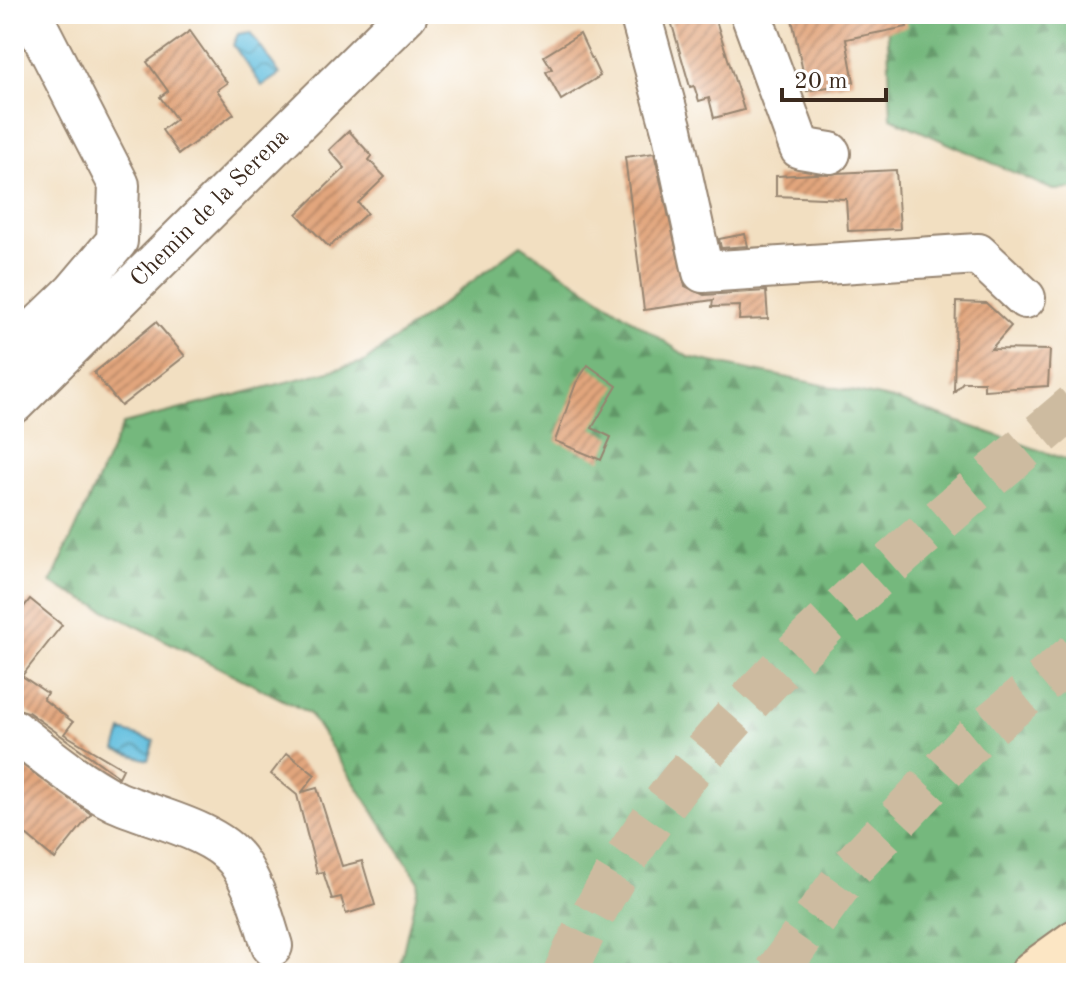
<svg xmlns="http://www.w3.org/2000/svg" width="1090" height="987" font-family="'Old Standard TT',serif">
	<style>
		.forest { fill: url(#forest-firs); stroke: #58714e; stroke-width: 2 }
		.water { fill: url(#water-waves); stroke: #4e747e; stroke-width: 2 }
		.building { fill: url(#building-hatch) }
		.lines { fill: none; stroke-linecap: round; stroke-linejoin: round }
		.highway-tunnel { stroke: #cdbba0; stroke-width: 44; stroke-dasharray: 44 22; stroke-linecap: butt }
		.street-casing { stroke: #968470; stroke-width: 44 }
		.secondary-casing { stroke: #968470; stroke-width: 48 }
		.street { stroke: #fff; stroke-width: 40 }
		.secondary { stroke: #fce6c4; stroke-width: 44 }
		.labels { text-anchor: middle; stroke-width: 7; stroke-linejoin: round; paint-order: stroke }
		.street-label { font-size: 24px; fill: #3b2a1e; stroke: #fff }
	</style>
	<defs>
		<pattern id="forest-firs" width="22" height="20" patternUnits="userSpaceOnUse" patternTransform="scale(2)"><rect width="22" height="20" fill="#74b87d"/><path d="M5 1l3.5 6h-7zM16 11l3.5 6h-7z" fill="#609666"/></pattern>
		<pattern id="water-waves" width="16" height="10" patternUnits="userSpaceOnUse" patternTransform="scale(2)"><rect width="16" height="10" fill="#60bede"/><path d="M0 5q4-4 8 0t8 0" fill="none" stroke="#509bb3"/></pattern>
		<pattern id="building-hatch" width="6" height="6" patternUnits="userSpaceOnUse" patternTransform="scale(2)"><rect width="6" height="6" fill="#e2a67d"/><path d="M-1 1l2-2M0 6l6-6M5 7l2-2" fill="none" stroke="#b88766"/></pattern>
	</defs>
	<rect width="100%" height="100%" fill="#fff"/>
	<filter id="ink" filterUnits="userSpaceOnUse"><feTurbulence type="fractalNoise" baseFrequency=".0125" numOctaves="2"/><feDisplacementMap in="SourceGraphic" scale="16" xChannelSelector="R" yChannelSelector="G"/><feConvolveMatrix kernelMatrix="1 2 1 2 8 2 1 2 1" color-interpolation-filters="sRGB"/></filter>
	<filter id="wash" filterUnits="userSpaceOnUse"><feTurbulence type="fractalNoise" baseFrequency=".006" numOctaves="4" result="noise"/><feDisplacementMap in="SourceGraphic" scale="32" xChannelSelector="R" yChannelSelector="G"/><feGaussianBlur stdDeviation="1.8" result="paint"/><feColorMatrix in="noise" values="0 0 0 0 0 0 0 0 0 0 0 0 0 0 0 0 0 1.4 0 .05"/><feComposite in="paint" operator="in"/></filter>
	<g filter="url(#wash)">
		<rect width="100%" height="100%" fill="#f2dfc1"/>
		<!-- forest -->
		<path class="forest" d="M887 14H1076V189L1053 190 891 118Z
			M521 245 688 357 899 401 1076 463V927L1016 973H398L419 882 309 713 51 583 123 424 364 362Z"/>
		<!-- water -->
		<path class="water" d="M250 32 280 74 262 86 233 45 238 34Z
			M122 731 154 741 148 760 116 750Z"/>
		<g id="blocks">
			<!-- building -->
			<path class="building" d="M693 14H714L744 110 714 118 709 98 699 101 694 86 690 87 671 21Z
				M791 14H905L907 27 846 39 854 82 807 91Z
				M190 31 227 83 217 90 234 114 179 154 162 130 176 119 160 97 168 91 147 62Z
				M580 34 600 76 561 100 546 72 552 69 544 56Z
				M349 131 372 156 369 160 385 177 358 203 367 213 329 247 297 214 345 168 329 150Z
				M654 153 685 286 704 295 766 291 768 319 739 320 740 306 712 307 713 300 644 310 625 157Z
				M896 170 900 229 848 231 846 199 776 196V176Z
				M745 234 748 246 721 248 719 239Z
				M956 302 986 303 1011 326 991 349 1050 350 1048 386 984 390V382H963L954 392Z
				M156 322 185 356 121 406 94 373Z
				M588 365 617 386 592 428 611 437 601 460 555 441 576 383Z
				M30 599 62 625 22 676 47 693 43 699 73 722 64 734 123 769 119 777 28 712 14 708V620Z
				M287 753 315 775 302 792 317 788 342 866 362 861 375 905 346 914 341 897 332 899 323 872 317 873 297 795 271 774Z
				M14 759 91 814 55 859 14 825Z"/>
		</g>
	</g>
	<g filter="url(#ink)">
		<use href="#blocks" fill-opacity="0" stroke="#968470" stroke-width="2"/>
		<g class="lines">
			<!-- highway-tunnel -->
			<path class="highway-tunnel" d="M565 973C662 743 890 563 1076 404
				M776 973 852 867 973 739 1076 654"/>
			<defs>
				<path id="street" d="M640 14 672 130 703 272 978 254 1025 298
					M751 14 800 148 830 153
					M14 350 74 292 117 241 119 185 31 14
					M14 403 407 14
					M14 730C47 756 78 782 115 801 150 817 213 829 237 860 255 885 263 917 272 946"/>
				<path id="secondary" d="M1033 973 1076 942"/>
			</defs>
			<!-- street casing -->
			<use href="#street" class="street-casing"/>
			<!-- secondary casing -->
			<use href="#secondary" class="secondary-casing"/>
			<!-- street -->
			<use href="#street" class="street"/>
			<!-- secondary -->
			<use href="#secondary" class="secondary"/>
		</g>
	</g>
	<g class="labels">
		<!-- street labels -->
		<g class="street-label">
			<text transform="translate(209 207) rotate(-45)" y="8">Chemin de la Serena</text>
		</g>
	</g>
	<!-- margin -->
	<rect width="1090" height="987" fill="none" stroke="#fff" stroke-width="48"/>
	<!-- scale -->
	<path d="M782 88v12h104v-12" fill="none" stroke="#3b2a1e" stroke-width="4"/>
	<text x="794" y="88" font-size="24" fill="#3b2a1e" stroke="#ffffff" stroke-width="6" paint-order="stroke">20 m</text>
</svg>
